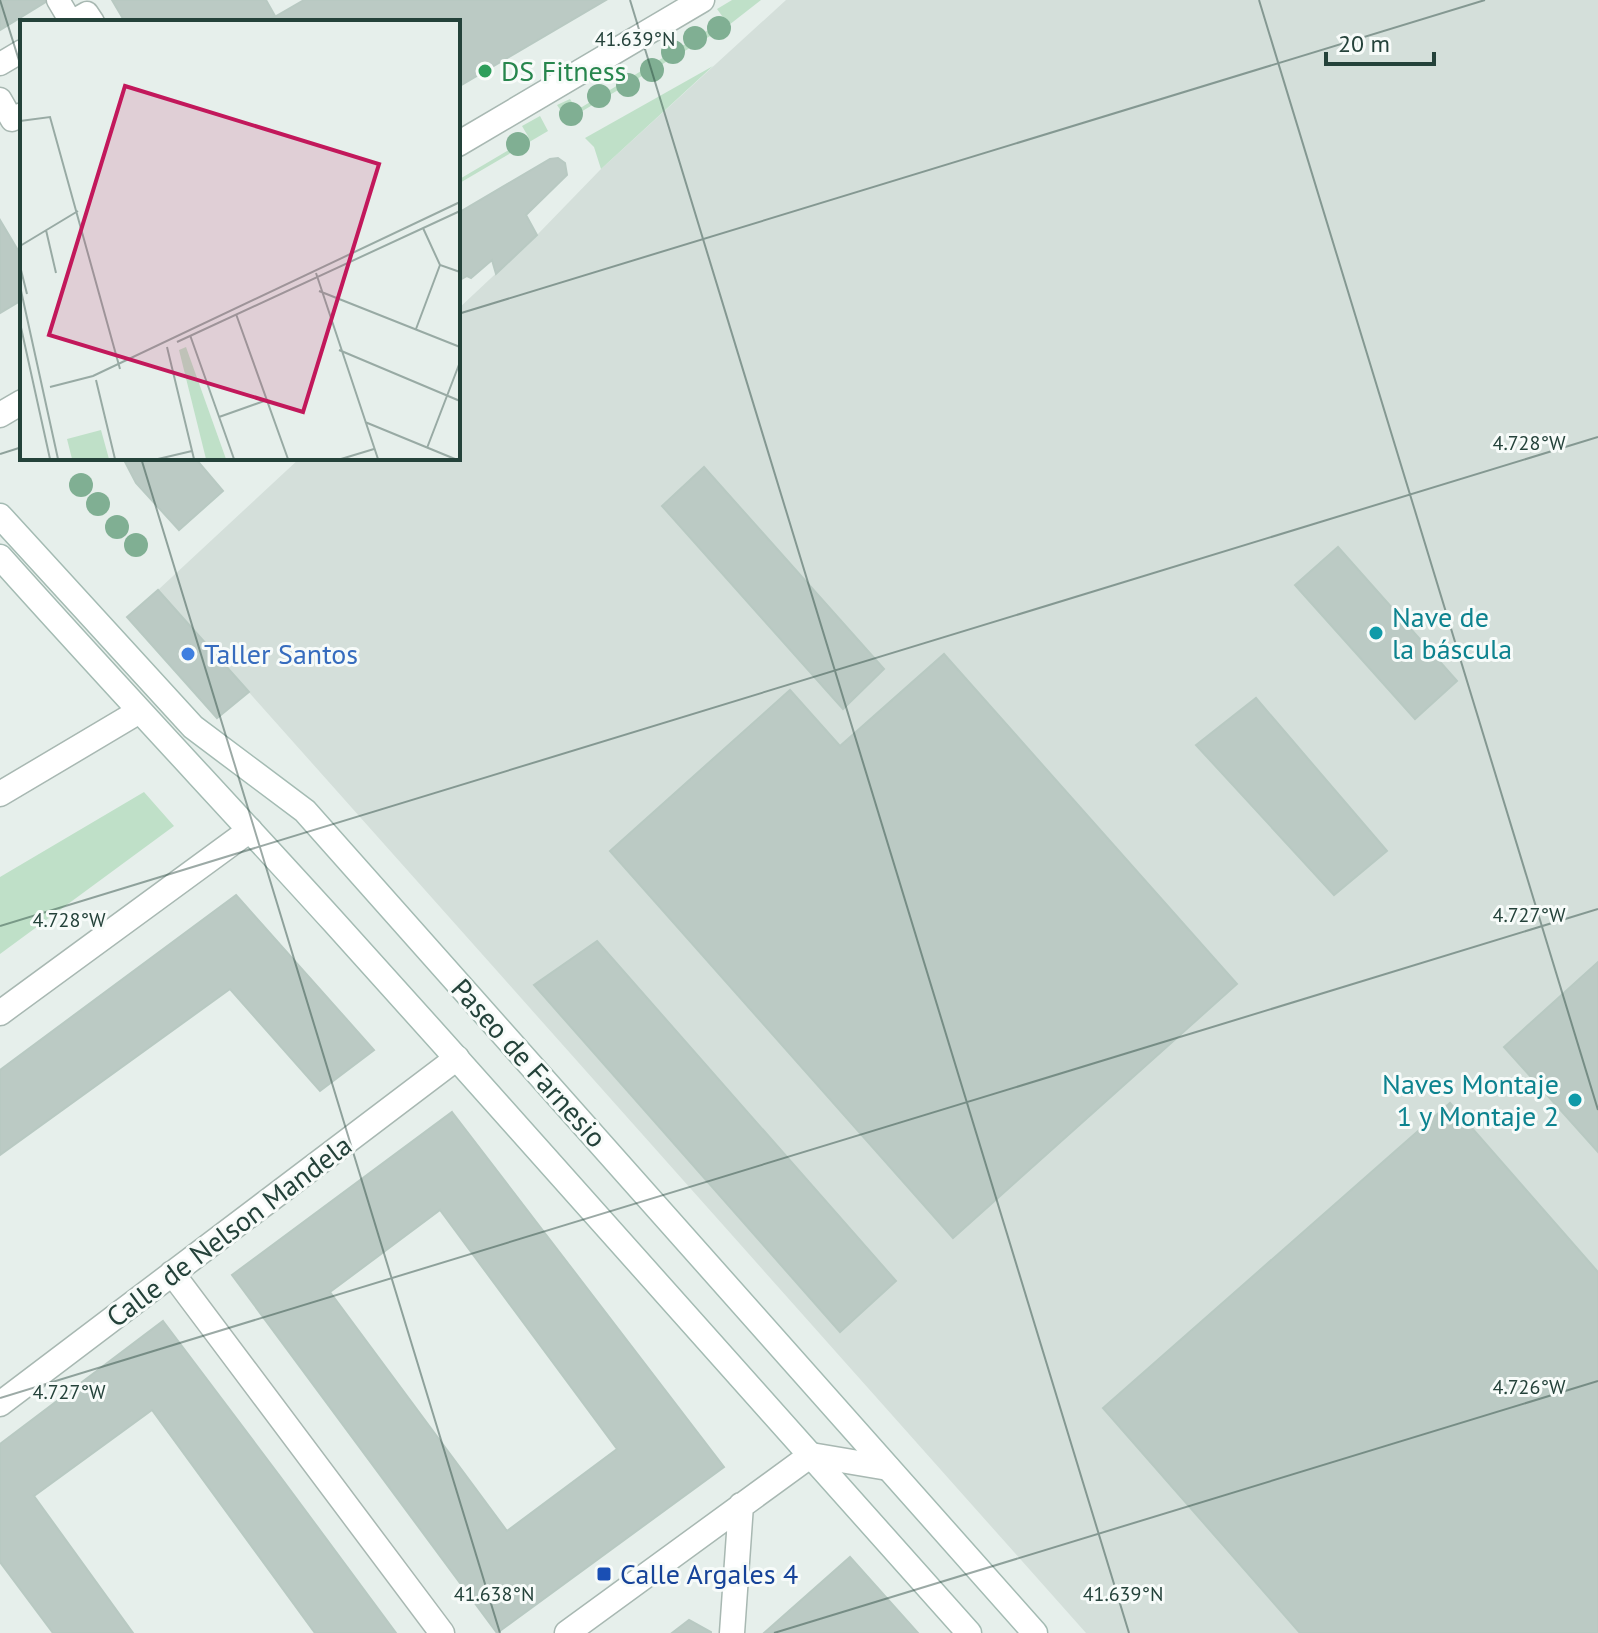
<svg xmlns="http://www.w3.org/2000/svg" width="1598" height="1633" font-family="'PT Sans',sans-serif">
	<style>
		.built { fill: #d4dfda }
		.green { fill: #bfe0c8 }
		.building { fill: #bbcac4; stroke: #b8c9c2; stroke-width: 2; fill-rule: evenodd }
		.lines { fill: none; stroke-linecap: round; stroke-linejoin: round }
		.lane-casing { stroke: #a8b8b2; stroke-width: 25 }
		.street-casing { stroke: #a8b8b2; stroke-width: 27 }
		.secondary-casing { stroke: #a4bbb3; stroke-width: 27 }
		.lane { stroke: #fff; stroke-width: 22 }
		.street { stroke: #fff; stroke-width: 24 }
		.secondary { stroke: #fff; stroke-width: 24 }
		.tree { fill: #80af93 }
		.ticks { fill: none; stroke: #24423a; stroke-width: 2; stroke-opacity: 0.45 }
		.leisure-dot { fill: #2e9e5b; stroke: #f7fbf9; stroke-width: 3 }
		.culture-dot { fill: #0f9aa8; stroke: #f7fbf9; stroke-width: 3 }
		.shop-dot { fill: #3f7fe0; stroke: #f7fbf9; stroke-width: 3 }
		.transit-dot { fill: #1a4fb4; stroke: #f7fbf9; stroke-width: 3 }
		.labels { text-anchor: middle; stroke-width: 6; stroke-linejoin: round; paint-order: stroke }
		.leisure-label { font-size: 28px; fill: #27864d; stroke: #f7fbf9; text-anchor: start }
		.culture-label { font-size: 28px; fill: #0d838f; stroke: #f7fbf9; text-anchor: start }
		.shop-label { font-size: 28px; fill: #366cbe; stroke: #f7fbf9; text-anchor: start }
		.street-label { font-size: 28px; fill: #24423a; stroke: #f7fbf9 }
		.transit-label { font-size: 28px; fill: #164399; stroke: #f7fbf9; text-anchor: start }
		.inset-road { fill: none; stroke: #98aaa4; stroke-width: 2 }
		.view { fill: #c2185b; fill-opacity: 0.15; stroke: #c2185b; stroke-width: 4 }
		.inset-edge { fill: none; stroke: #24423a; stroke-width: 4 }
		.ticks-label { font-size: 20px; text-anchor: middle; fill: #24423a; stroke: #f7fbf9; stroke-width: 6; stroke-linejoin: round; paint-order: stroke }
	</style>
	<rect width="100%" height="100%" fill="#e6efeb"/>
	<!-- built -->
	<path class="built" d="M786 0H1598V1633H1086L158 590 300 458H458V309L537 235 601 169Z"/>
	<!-- green -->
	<path class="green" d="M732 0H761L729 25 567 120 557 105 570 99 577 110 725 20 717 9Z
		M713 66 601 169 594 147 585 138Z
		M540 116 548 131 458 184V180L529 138 522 126Z
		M144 792 174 826 0 954V877Z"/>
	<!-- building -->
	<path class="building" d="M0 0H49L0 30Z
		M112 0H266L275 16 266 22H125Z
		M304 0H606L458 87V22H266Z
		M558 158 565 163 567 175 526 215 537 235 496 274 492 260 471 278 467 276 458 281V213L550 159Z
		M0 220 22 257V300L0 313Z
		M195 458 223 491 179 530 136 483 123 458Z
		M704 467 884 669 843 709 662 506Z
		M1338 547 1457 681 1415 719 1295 585Z
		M158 590 249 692 217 718 127 617Z
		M944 654 1237 984 953 1238 610 851 790 690 840 746Z
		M1256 698 1387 851 1334 895 1196 745Z
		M236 895 374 1050 320 1091 230 989 0 1155V1070Z
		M597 941 896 1281 840 1332 534 985Z
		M1598 962V1152L1504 1047Z
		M1450 1103 1598 1272V1633H1300L1103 1408Z
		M452 1112 724 1467 497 1633 232 1275ZM440 1210 617 1449 507 1531 330 1292Z
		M163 1321 282 1479 396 1633H315L152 1410 34 1496 133 1633H53L0 1562V1444Z
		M850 1557 918 1633H764Z
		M689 1620 711 1632V1633H672Z"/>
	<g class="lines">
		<defs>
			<path id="lane" d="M58 0 71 22
				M71 22 87 13 93 22
				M0 64 22 51
				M0 99 12 120 22 114"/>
			<path id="street" d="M458 144 702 0
				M0 415 22 402
				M0 794 138 712
				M0 1013 250 830
				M172 1273 442 1633
				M0 1404 457 1058
				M567 1633 811 1455 888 1468
				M732 1633 741 1505"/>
			<path id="secondary" d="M0 516 193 727 305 811 1035 1633
				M0 557C110 680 223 800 334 922 547 1158 758 1396 969 1633"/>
		</defs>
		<!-- lane casing -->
		<use href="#lane" class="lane-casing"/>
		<!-- street casing -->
		<use href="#street" class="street-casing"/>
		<!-- secondary casing -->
		<use href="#secondary" class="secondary-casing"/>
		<!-- lane -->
		<use href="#lane" class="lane"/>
		<!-- street -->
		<use href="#street" class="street"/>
		<!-- secondary -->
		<use href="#secondary" class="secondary"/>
	</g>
	<!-- trees -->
	<g class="tree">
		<circle cx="719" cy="28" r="12"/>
		<circle cx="695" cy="38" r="12"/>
		<circle cx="673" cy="52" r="12"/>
		<circle cx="652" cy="70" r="12"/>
		<circle cx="628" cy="85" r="12"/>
		<circle cx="599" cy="96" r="12"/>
		<circle cx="571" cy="114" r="12"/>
		<circle cx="518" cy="144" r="12"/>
		<circle cx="81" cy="485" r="12"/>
		<circle cx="98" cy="504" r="12"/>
		<circle cx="117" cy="527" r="12"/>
		<circle cx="136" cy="545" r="12"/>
	</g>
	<!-- ticks -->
	<path class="ticks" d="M0 0 22 70M630 0 1129 1633M1259 0 1598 1110M458 314 1485 0M0 454 22 447M141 458 500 1633M0 926 1598 437M0 1398 1598 909M774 1633 1598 1381"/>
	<!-- markers -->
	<circle class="leisure-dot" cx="485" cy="71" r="8"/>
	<g class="culture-dot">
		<circle cx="1376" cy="633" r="8"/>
		<circle cx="1575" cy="1100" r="8"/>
	</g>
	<circle class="shop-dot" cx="188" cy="654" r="8"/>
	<rect class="transit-dot" x="596" y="1566" width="16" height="16" rx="4"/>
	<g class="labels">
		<!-- leisure labels -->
		<g class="leisure-label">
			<text x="501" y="81">DS Fitness</text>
		</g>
		<!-- culture labels -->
		<g class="culture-label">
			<text x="1392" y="627">Nave de<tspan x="1392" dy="32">la báscula</tspan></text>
			<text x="1559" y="1094" text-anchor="end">Naves Montaje<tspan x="1559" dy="32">1 y Montaje 2</tspan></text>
		</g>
		<!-- shop labels -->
		<g class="shop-label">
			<text x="204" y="664">Taller Santos</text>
		</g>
		<!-- street labels -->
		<g class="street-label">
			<text transform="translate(529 1063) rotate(48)" y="10">Paseo de Farnesio</text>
			<text transform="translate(229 1231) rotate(-37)" y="10">Calle de Nelson Mandela</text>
		</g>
		<!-- transit labels -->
		<g class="transit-label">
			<text x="620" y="1584">Calle Argales 4</text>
		</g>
	</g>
	<!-- overview -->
	<g transform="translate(20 20)">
		<rect width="440" height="440" fill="#e6efeb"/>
		<path d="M166 327 206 439H186L159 330ZM81 410 89 439H52L47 419Z" fill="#bfe0c8"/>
		<path class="inset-road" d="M0 101 30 97 100 349M403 208 420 245 440 252M26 210 36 253M0 226 58 191M0 246 7 274M296 253 358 439M0 266 38 439M299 271 440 327M216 294 268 439M0 303 30 439M396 309 420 245M170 315 214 439M157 322 440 191M147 327 174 439M319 330 440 381M76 360 95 439M30 367 73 356 440 182M199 397 247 380M345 402 435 439M407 428 440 342M138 439 172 431M321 439 354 429"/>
		<path class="view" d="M105 66 359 144 283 392 29 315Z"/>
		<rect width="440" height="440" class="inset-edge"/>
	</g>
	<g class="ticks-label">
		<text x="635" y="46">41.639°N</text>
		<text x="1529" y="450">4.728°W</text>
		<text x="1529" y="922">4.727°W</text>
		<text x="69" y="927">4.728°W</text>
		<text x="1529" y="1394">4.726°W</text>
		<text x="69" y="1399">4.727°W</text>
		<text x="494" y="1601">41.638°N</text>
		<text x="1123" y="1601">41.639°N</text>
	</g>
	<!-- scale -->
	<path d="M1326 52v12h108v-12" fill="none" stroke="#24423a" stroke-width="4"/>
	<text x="1338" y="52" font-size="24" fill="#24423a" stroke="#f7fbf9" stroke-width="6" paint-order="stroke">20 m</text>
</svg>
